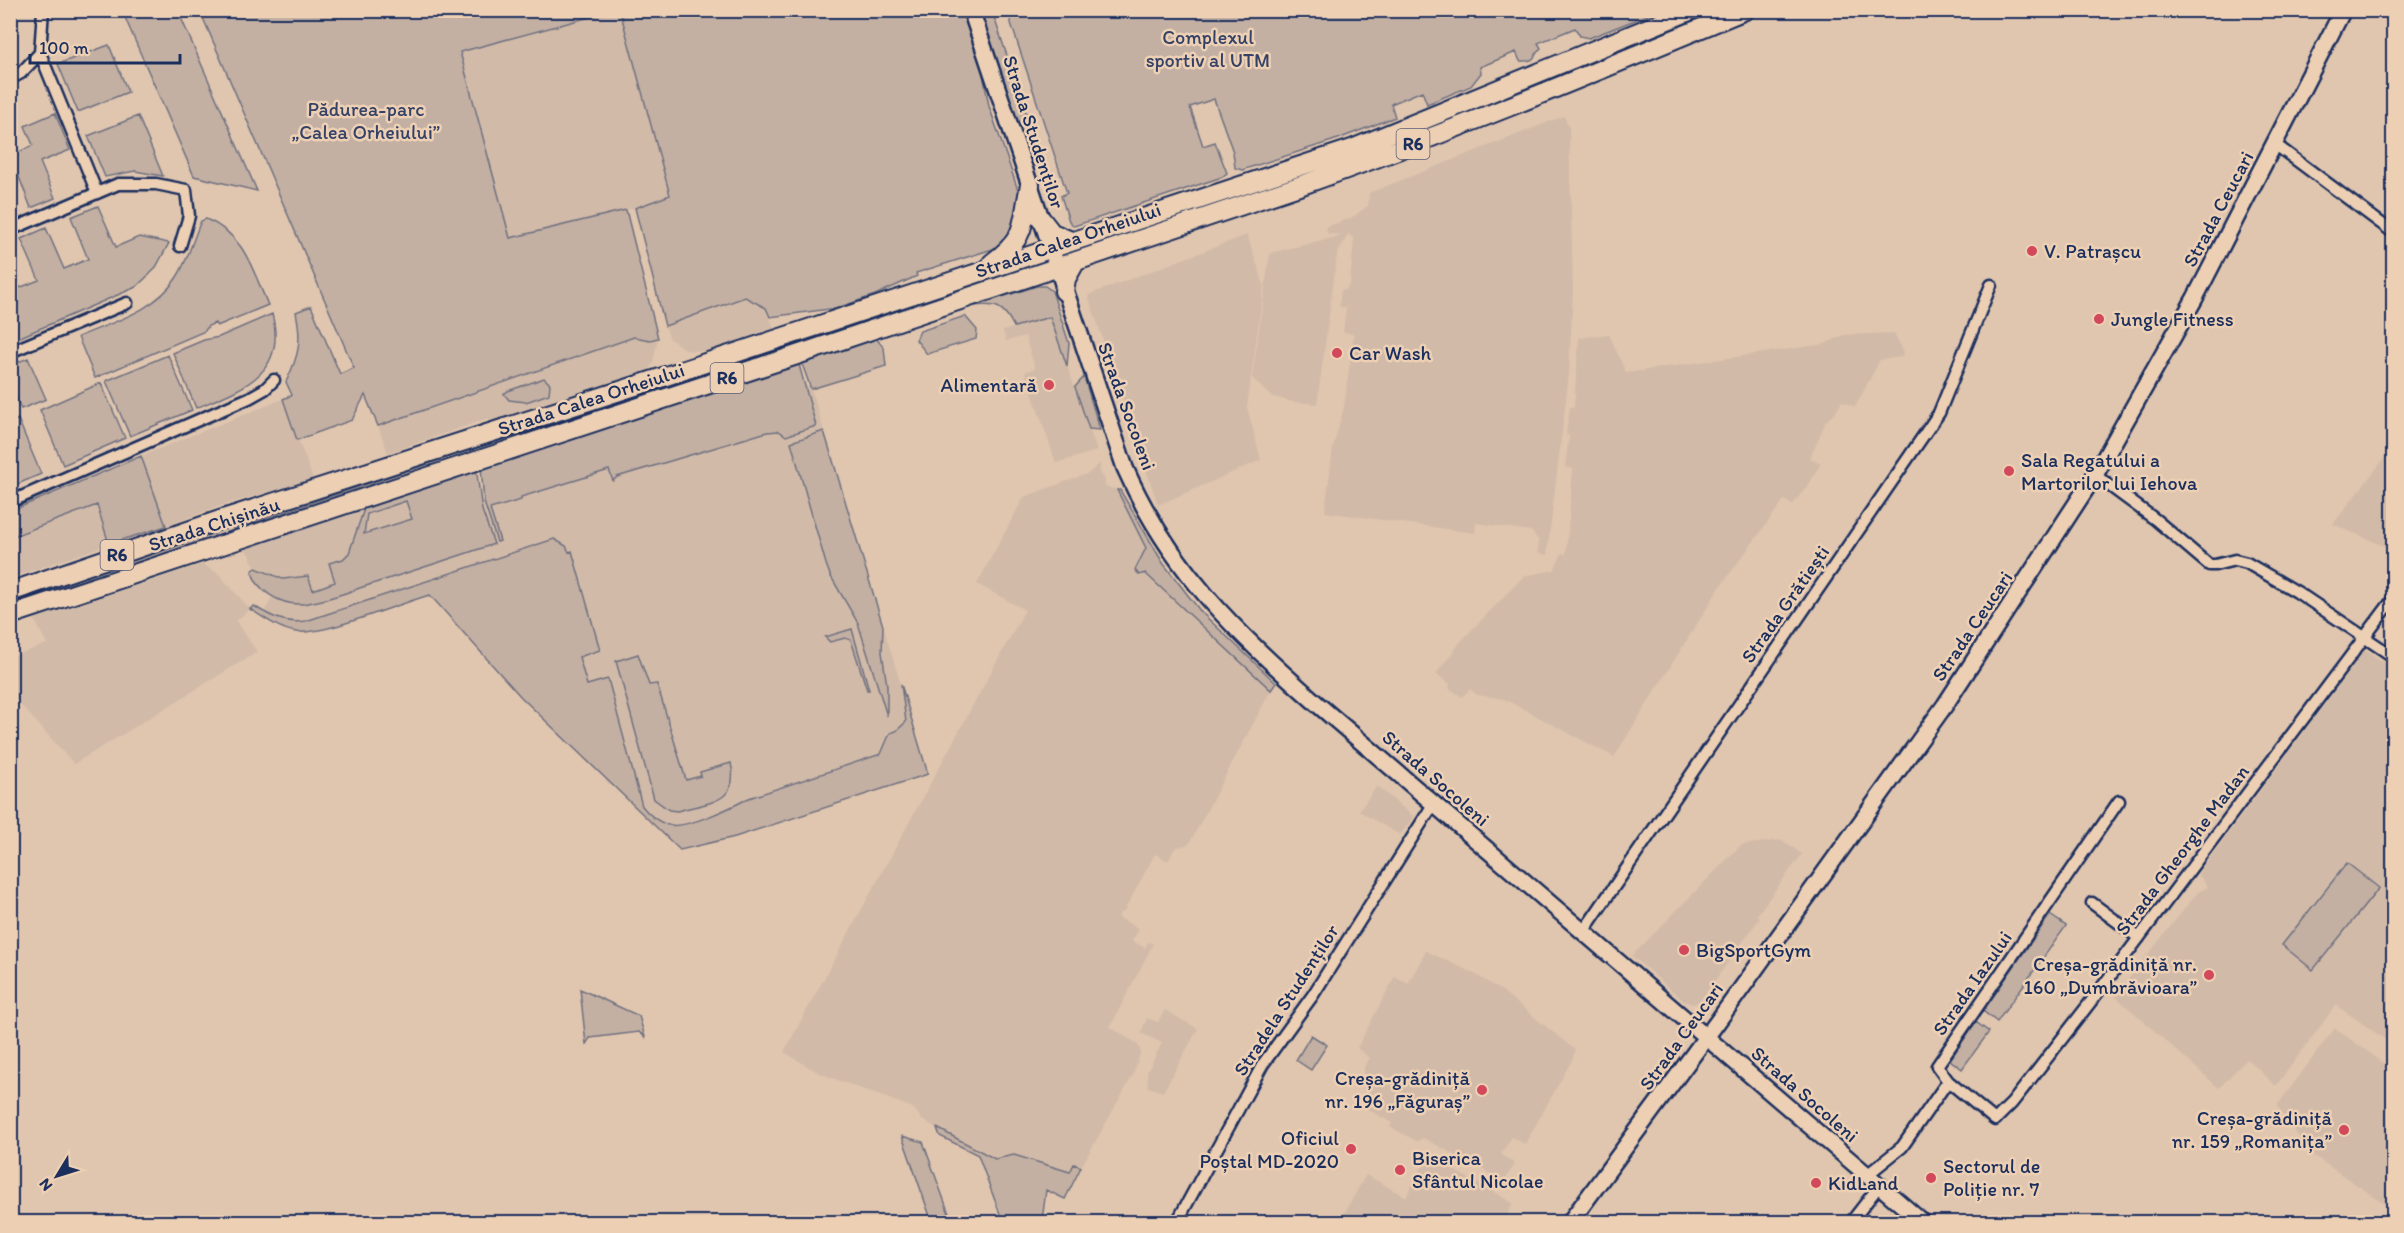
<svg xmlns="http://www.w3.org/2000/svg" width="2404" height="1233" font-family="Itim,sans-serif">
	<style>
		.built { fill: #d1baa8 }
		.green { fill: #c3b0a3; stroke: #6f7080; stroke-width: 1.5; fill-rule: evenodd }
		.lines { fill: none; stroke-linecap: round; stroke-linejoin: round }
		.street-casing { stroke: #1b2f5e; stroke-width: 15 }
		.secondary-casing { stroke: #1b2f5e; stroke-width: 20 }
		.highway-casing { stroke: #1b2f5e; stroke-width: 22 }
		.street { stroke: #edd0b4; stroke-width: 10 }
		.secondary { stroke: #edd0b4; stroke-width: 15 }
		.highway { stroke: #edd0b4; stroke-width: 18 }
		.poi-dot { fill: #d1495b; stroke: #edd0b4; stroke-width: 2 }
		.labels { text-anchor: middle; stroke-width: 5; stroke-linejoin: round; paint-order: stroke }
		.shield { fill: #edd0b4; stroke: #5a5f78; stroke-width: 1.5 }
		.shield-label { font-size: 18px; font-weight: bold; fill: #1b2f5e }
		.park-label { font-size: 20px; fill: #344268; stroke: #edd0b4 }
		.street-label { font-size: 20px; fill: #1b2f5e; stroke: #edd0b4 }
		.poi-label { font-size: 20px; fill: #1b2f5e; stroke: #edd0b4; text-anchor: start }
	</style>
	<rect width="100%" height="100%" fill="#e0c6af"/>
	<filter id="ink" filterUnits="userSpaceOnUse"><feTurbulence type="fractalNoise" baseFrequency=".0167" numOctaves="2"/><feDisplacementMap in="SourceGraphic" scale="12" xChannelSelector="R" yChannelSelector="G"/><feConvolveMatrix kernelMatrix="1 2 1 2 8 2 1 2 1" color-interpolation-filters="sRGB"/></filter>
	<g filter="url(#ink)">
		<!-- built -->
		<path class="built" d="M612 11H620L671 195 630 209 510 238 459 52Z
			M1564 116 1569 128 1573 292 1569 374 1547 555 1538 553 1539 541 1531 531 1476 523 1475 533 1325 512 1333 448 1344 407 1354 334 1343 332 1346 308 1339 306 1341 290H1346L1350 283 1354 238 1348 234 1337 255 1317 404 1293 402 1270 396 1252 378 1270 253 1344 235 1328 234 1326 227 1351 218 1368 206 1369 193Z
			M1247 235 1264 285 1247 407 1261 460 1158 505 1088 295Z
			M745 297 766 308 775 331 710 352 686 350 670 339 665 326Z
			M1050 317 1097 451 1056 463 1025 372 1035 368 1025 336 1006 341 1003 331Z
			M1894 333 1904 352 1901 357 1880 360 1855 407 1842 401 1836 412 1826 421 1810 458 1821 463 1809 484 1792 505 1784 500 1720 587 1614 757 1504 699 1477 695 1470 689 1462 697 1449 688 1450 684 1436 674 1462 640 1524 576 1554 570 1562 553 1566 554 1573 469 1565 467 1569 436 1566 434 1570 407H1574L1579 338 1609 334 1626 373 1825 344 1844 335Z
			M634 337 650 340 658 338 653 363 647 372 501 422 486 419 388 453 378 426Z
			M810 385 928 774 735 837 680 850 521 697 430 595 326 628 307 632 286 629 262 617 279 583 256 568 246 549 247 546 365 506 362 515 406 500 411 510Z
			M283 399 313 479 217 507 166 526 141 456Z
			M2393 447V550L2333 524Z
			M1100 463V472L1105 480V486L1117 490 1146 548 1139 575 1145 573 1271 690 1189 844 1175 848 1168 861 1155 854 1123 913 1121 912 1118 917 1139 929 1132 941 1145 948 1148 942 1153 944 1110 1027 1136 1043 1141 1051 1133 1075 1081 1167 1074 1164 1071 1172 1014 1155 995 1159 922 1120 913 1108 819 1073 784 1052 1025 610 977 584 1024 497 1089 473Z
			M97 505 109 544 11 578V537Z
			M202 564 218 573 250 609 236 621 257 652 74 764 11 694V657L47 644 34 619Z
			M2365 650 2393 668V1045L2336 1005 2276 1086 2247 1059 2219 1088 2115 996 2198 892 2208 887 2198 874Z
			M1377 786 1414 817 1400 835 1359 811Z
			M1782 840 1802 854 1757 915 1760 918 1700 1001 1693 1004 1684 1001 1632 956 1741 845Z
			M1426 951 1473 973 1502 991 1575 1050 1573 1058 1525 1144 1512 1137 1501 1154 1515 1164 1504 1181 1423 1138 1417 1141 1390 1127 1392 1123 1365 1108 1364 1067 1370 1058 1357 1048 1395 976 1408 984Z
			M1165 1010 1198 1029 1163 1092 1148 1087 1147 1072 1162 1043 1141 1033 1147 1018 1158 1022Z
			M2335 1028 2393 1070 2394 1196 2388 1206 2311 1154 2277 1106Z
			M1428 1156 1513 1203 1504 1222H1339L1366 1175 1406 1197Z"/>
		<!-- green -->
		<path class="green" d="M127 11H178L257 191 194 176 126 20Z
			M200 11H612L460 52 510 238 626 210 658 338 650 340 634 337 378 426 365 395 352 420 297 440 283 399 292 395 286 382C299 355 302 342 296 312L311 306 340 374 354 368Z
			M620 11H963L982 69 989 106 1019 193 1022 210 1006 240 996 248 916 273 917 276 875 295 837 308 770 317 766 308 745 297 665 326 635 208 670 195Z
			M980 11H992L1043 163 1033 167Z
			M1007 11V10L1658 11 1589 38 1580 36 1575 28 1538 43 1541 48C1531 57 1538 62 1520 61L1516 52 1480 67 1481 73 1471 86 1427 104 1422 91 1391 104 1395 117 1338 139 1242 170 1235 168 1233 152 1214 99 1190 107 1203 146 1215 142 1227 173 1222 177 1074 226 1069 221 1061 196 1067 193Z
			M1714 11H1724L1564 75V71Z
			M109 45 128 92 78 112 58 64Z
			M55 113 70 150 40 162 55 198 31 208 11 156 33 145 25 126Z
			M138 116 163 176 135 171 105 177 88 136Z
			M98 206 116 247 139 237 169 243 155 269 136 287 11 341V282L14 290 39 280 21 239 46 228 64 269 88 259 71 217Z
			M206 219C245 235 252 269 268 305L217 326 215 323 208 326 205 331 95 378 78 337C112 322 156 311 177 277 188 260 193 239 201 221Z
			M1036 262 1039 264 1038 266 729 368 727 366Z
			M1037 286H1045L1052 291 1069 343 1067 366 1050 317 1014 327C1004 306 996 303 973 306Z
			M272 314C288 375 241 389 196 408L173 353 204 340 219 337Z
			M965 316 977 330 976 339 927 354 916 340 920 331Z
			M876 338 884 348 886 366 811 389 801 361 836 349 844 350Z
			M168 355 192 410 130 436 106 381Z
			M28 358 46 399 21 409 11 385V365Z
			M798 361 816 426 786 436 779 431 767 432 617 477 613 481 609 470 521 497V500L490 509 500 541 497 542 484 502 481 466Z
			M692 375 690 380 230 534 233 529Z
			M1084 377 1100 430 1089 429 1075 387Z
			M544 378 550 384 549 394 526 402 509 400 504 394 508 391Z
			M101 383 125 438 63 465 40 410Z
			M18 419 41 474 13 486 10 479 11 422Z
			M824 431 883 626 882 652 887 686V716L858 623 830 575 826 564 791 442Z
			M141 456 166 526 109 544 97 505 11 537V511Z
			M476 467 482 510 494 544C453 558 412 571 372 584 350 591 324 602 301 604 281 605 256 591 252 571L256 568 283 579 308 576 313 590 335 582 329 563 343 559 349 553 365 506ZM406 501 412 519 364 534 367 514Z
			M1117 490H1120L1163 563 1201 612 1276 683 1271 690 1145 573 1139 575 1135 570 1146 548Z
			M216 528 213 540 11 606V601Z
			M554 539 566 546 569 552 572 551 600 650 579 657 587 685 608 679 642 806C649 815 657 822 669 825 687 829 732 807 749 798L881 754 890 733 896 731 906 722 901 684 928 774 735 837 680 850 521 697 430 595C397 604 326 635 296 632 279 629 264 618 250 609L254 606C271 617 286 624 306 621Z
			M852 629 869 690H867L851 640 845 638 830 642 825 637Z
			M638 654 649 685 657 684 686 780 701 776 700 772 731 763C740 804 708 802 677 811L669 810 654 799 616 661Z
			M2347 863 2379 888 2313 970 2282 945Z
			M2050 915 2066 926 1997 1022 1983 1011Z
			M580 989 639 1016 645 1037 639 1032 590 1038 586 1044Z
			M1976 1022 1989 1032 1962 1069 1950 1060Z
			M1311 1035 1327 1045 1311 1070 1296 1060Z
			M937 1128 995 1159 1014 1155 1070 1172 1074 1164 1081 1167 1065 1199 1046 1190 1043 1213 1038 1222H1003L978 1155 940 1136Z
			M902 1136 923 1142 952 1222H932Z"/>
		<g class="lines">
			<defs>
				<path id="street" d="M40 53 97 193
					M10 79 21 73 40 53 43 10
					M2276 145 2394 233
					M10 230 118 184H156L186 190 189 216 180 246
					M10 352 127 303
					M2095 475 2156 520 2209 565H2215L2235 560 2247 563 2297 592 2394 657
					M10 502 249 398 265 389 274 380
					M2119 801 1937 1066 1948 1081 1995 1120 2012 1103 2096 995 2394 598
					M2092 903 2139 938
					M1583 932 1939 413 1991 285
					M1867 1175 1902 1147 1948 1081
					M1177 1222 1263 1064 1313 995 1434 803
					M1851 1222 1879 1186"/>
				<path id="secondary" d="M971 10 1125 468C1170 570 1235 631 1316 703L1922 1222
					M1570 1222 1718 1021 1945 705 2095 475 2195 298 2343 10"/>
				<path id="highway" d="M1041 219 1052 233 1071 241
					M992 263C1028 236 1021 226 1030 185
					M1064 291 1066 279 1076 261
					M10 592 223 519 657 379 1352 149 1692 10
					M10 615 797 355 1302 185C1452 132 1598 71 1745 10"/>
			</defs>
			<!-- street casing -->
			<use href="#street" class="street-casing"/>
			<!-- secondary casing -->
			<use href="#secondary" class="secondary-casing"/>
			<!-- highway casing -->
			<use href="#highway" class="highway-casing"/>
			<!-- street -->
			<use href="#street" class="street"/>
			<!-- secondary -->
			<use href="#secondary" class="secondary"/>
			<!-- highway -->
			<use href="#highway" class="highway"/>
		</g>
	</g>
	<!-- markers -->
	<g class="poi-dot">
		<circle cx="2032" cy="251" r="6"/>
		<circle cx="2099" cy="319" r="6"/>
		<circle cx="1337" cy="353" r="6"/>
		<circle cx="1049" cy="385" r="6"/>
		<circle cx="2009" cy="471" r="6"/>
		<circle cx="1684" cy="950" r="6"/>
		<circle cx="2209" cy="975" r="6"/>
		<circle cx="1482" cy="1090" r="6"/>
		<circle cx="2344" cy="1130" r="6"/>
		<circle cx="1351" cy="1149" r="6"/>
		<circle cx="1400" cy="1170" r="6"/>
		<circle cx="1931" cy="1178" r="6"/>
		<circle cx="1816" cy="1183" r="6"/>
	</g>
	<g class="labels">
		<!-- shield labels -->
		<g class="shield">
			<rect x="1396.5" y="129" width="33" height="30" rx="4.5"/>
			<rect x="710.5" y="363" width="33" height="30" rx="4.5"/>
			<rect x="100.5" y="540" width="33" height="30" rx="4.5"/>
		</g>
		<g class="shield-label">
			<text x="1413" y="150">R6</text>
			<text x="727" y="384">R6</text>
			<text x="117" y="561">R6</text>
		</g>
		<!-- park labels -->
		<g class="park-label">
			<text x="1208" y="44">Complexul<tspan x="1208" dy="23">sportiv al UTM</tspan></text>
			<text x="366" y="116">Pădurea-parc<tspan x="366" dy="23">„Calea Orheiului”</tspan></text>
		</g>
		<!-- street labels -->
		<g class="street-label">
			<text transform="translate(1034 132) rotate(72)" y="7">Strada Studenților</text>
			<text transform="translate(2218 209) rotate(-62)" y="7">Strada Ceucari</text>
			<text transform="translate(1068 240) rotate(-19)" y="7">Strada Calea Orheiului</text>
			<text transform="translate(591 399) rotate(-18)" y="7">Strada Calea Orheiului</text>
			<text transform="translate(1127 406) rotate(70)" y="7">Strada Socoleni</text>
			<text transform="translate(214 524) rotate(-18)" y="7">Strada Chișinău</text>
			<text transform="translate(1785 604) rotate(-55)" y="7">Strada Grătiești</text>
			<text transform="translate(1972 626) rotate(-56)" y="7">Strada Ceucari</text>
			<text transform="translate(1436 778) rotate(41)" y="7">Strada Socoleni</text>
			<text transform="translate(2182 850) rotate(-53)" y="7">Strada Gheorghe Madan</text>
			<text transform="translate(1972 983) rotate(-55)" y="7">Strada Iazului</text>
			<text transform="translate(1286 1000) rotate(-57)" y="7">Stradela Studenților</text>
			<text transform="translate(1681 1036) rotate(-54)" y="7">Strada Ceucari</text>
			<text transform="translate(1805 1094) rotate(41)" y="7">Strada Socoleni</text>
		</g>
		<!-- poi labels -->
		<g class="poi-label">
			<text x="2044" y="258">V. Patrașcu</text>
			<text x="2111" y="326">Jungle Fitness</text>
			<text x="1349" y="360">Car Wash</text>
			<text x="1037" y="392" text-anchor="end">Alimentară</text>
			<text x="2021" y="467">Sala Regatului a<tspan x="2021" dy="23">Martorilor lui Iehova</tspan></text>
			<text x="1696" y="957">BigSportGym</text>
			<text x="2197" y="971" text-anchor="end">Creșa-grădiniță nr.<tspan x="2197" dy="23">160 „Dumbrăvioara”</tspan></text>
			<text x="1470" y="1085" text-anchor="end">Creșa-grădiniță<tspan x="1470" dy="23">nr. 196 „Făguraș”</tspan></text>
			<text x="2332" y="1125" text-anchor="end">Creșa-grădiniță<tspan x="2332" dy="23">nr. 159 „Romanița”</tspan></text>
			<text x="1339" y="1145" text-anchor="end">Oficiul<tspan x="1339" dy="23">Poștal MD-2020</tspan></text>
			<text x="1412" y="1165">Biserica<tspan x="1412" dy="23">Sfântul Nicolae</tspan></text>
			<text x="1943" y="1173">Sectorul de<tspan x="1943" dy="23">Poliție nr. 7</tspan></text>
			<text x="1828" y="1190">KidLand</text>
		</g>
	</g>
	<!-- margin -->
	<rect width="2404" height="1233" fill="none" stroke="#edd0b4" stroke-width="36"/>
	<rect x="18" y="18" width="2368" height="1197" fill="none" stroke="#1b2f5e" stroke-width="2" filter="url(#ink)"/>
	<!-- north arrow -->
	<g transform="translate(57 1176) rotate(232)" stroke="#edd0b4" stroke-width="4.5" paint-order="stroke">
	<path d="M0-4.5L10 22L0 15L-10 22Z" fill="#1b2f5e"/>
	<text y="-9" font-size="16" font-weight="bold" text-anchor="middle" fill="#1b2f5e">N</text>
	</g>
	<!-- scale -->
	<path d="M30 54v9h150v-9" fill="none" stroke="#1b2f5e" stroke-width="3"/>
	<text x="39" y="54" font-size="18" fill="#1b2f5e" stroke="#edd0b4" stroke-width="4.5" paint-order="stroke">100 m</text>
</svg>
